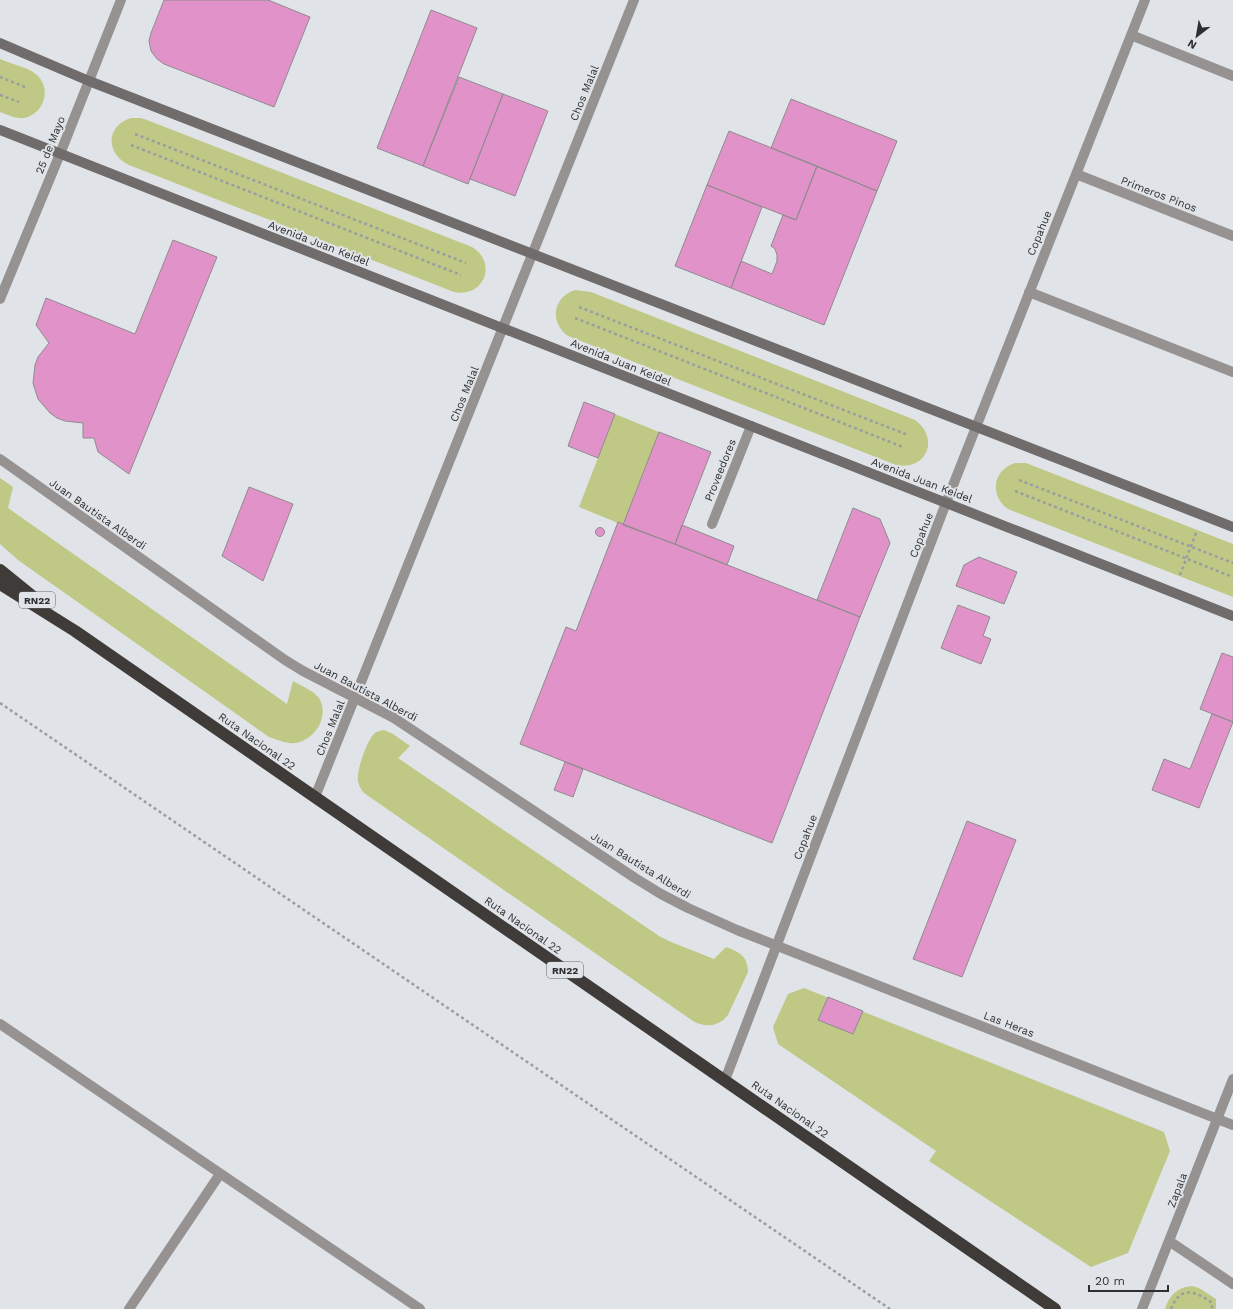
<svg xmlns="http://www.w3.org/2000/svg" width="1233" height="1309" font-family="'Work Sans',sans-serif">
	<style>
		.green { fill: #bfc985 }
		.building { fill: #e193c9; stroke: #8f8b8e }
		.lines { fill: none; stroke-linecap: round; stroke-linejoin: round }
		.path { stroke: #9b9da0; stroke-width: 2.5; stroke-dasharray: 3 3; stroke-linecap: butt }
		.lane { stroke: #959291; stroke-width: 10 }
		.street { stroke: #959291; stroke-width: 10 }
		.secondary { stroke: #6f6c6b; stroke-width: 10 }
		.highway { stroke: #3f3b39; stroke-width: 12 }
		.labels { text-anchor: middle; stroke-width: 4; stroke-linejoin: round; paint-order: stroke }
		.shield { fill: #e0e3e7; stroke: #636568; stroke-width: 1 }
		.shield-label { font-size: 10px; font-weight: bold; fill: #2e2f31 }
		.street-label { font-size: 11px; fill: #2e2f31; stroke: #e0e3e7 }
	</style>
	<rect width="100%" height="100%" fill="#e0e3e7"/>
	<!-- green -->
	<path class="green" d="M0 59C11 64 28 67 37 75 52 89 44 114 24 118 16 119 8 115 0 112Z
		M131 118H141L147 120 472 247C498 263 484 298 454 292L129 165C106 154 105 126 131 118Z
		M575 290 591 292 915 420C940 438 927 471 896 465L568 336C549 322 553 297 575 290Z
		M615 414 659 432 623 525 579 507Z
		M1015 463H1026L1233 544V597L1008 509C989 495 993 470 1015 463Z
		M0 478 13 487 8 508 287 704 293 681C301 686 313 690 319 698 330 716 315 740 296 743 286 744 278 740 269 737L18 560 0 544Z
		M384 730 393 734 410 746 398 758 659 936 671 942 714 959 726 947C739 952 748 956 748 972L728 1015C718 1027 706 1028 693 1021L364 793C361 789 359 786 358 781 356 772 367 739 375 733 377 731 380 731 384 730Z
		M804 988 1164 1132 1170 1151 1128 1253 1091 1267 929 1161 936 1151 778 1044 773 1027 788 994Z
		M1192 1286 1199 1288 1216 1299V1309H1165C1169 1295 1178 1287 1192 1286Z"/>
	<!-- building -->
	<path class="building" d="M164 0H268L310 17 274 107 164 64 157 59 151 51 149 41 151 33Z
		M431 10 477 28 423 166 377 148Z
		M459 77 503 94 468 184 423 166Z
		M503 94 548 111 515 196 470 179Z
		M791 99 897 141 877 191 771 148Z
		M729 131 817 166 796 220 707 185Z
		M817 166 877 191 824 325 731 288 741 261 772 274 777 261V255L775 249 771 246 783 215 796 220Z
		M707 185 762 207 731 288 675 266Z
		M173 240 217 257 129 474 98 452 94 438H83V423L65 421 57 418 50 413 38 399 33 383 35 365 38 357 49 343 36 325 46 298 135 334Z
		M584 402 615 414 598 458 568 446Z
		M659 432 711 452 675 544 623 525Z
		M249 487 293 504 263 581 222 556Z
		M853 508 880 519 890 543 860 617 817 600Z
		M618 522 860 617 772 843 520 744 566 627 576 631Z
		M682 525 734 546 727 565 675 544Z
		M595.5 532a4.5 4.5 0 1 1 9 0a4.5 4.5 0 1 1-9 0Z
		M979 557 1017 572 1004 604 956 586 964 565Z
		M958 605 990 617 983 636 991 639 981 664 941 648Z
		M1222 653 1233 657V722L1200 709Z
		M1212 714 1233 722 1199 808 1152 790 1164 759 1190 769Z
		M565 762 583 769 573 797 554 790Z
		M967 821 1016 840 962 977 913 959Z
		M828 997 863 1011 853 1034 818 1020Z"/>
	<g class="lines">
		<!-- path -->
		<path class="path" d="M0 77 25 87
			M0 95 19 102
			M135 134 466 263
			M131 145 461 275
			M579 307 908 435
			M575 318 903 447
			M1019 480 1233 563
			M1015 491 1233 577
			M1180 575 1196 533
			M0 703 890 1309
			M1171 1309C1180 1285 1196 1291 1212 1303V1309"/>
		<!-- lane -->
		<path class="lane" d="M712 524 751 426"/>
		<!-- street -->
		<path class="street" d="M1131 35 1233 76
			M1076 174 1233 236
			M1029 292 1233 372
			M0 299 60 154 121 0
			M0 459 285 660 303 671 394 718 635 878 661 894 688 908 737 930 1233 1125
			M315 797 634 0
			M0 1024 420 1309
			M725 1080 946 503 1145 0
			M1169 1241 1233 1284
			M129 1309 220 1174
			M1142 1309 1233 1079"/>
		<!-- secondary -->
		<path class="secondary" d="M0 43 89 81 1233 527
			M0 130 1233 616"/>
		<!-- highway -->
		<path class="highway" d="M0 570 37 600
			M0 584 75 631 1055 1309"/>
	</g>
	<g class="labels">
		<!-- shield labels -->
		<g class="shield">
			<rect x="19" y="592" width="36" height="16" rx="3"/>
			<rect x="547" y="962" width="36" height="16" rx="3"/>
		</g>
		<g class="shield-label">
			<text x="37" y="604">RN22</text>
			<text x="565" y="974">RN22</text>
		</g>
		<!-- street labels -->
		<g class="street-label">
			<text transform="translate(584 93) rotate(-68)" y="4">Chos Malal</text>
			<text transform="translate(50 145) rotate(-68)" y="4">25 de Mayo</text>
			<text transform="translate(1159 194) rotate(21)" y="4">Primeros Pinos</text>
			<text transform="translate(1039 233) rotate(-68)" y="4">Copahue</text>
			<text transform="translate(319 243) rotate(21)" y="4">Avenida Juan Keidel</text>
			<text transform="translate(621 362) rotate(22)" y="4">Avenida Juan Keidel</text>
			<text transform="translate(464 394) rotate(-68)" y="4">Chos Malal</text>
			<text transform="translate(720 470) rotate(-68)" y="4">Proveedores</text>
			<text transform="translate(922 480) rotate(21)" y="4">Avenida Juan Keidel</text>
			<text transform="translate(98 514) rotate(35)" y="4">Juan Bautista Alberdi</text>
			<text transform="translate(921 535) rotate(-69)" y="4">Copahue</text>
			<text transform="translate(366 691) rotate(28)" y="4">Juan Bautista Alberdi</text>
			<text transform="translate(330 728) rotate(-68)" y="4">Chos Malal</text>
			<text transform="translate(257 741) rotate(35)" y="4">Ruta Nacional 22</text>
			<text transform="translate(805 837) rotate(-69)" y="4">Copahue</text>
			<text transform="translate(641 865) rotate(32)" y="4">Juan Bautista Alberdi</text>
			<text transform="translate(523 925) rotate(35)" y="4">Ruta Nacional 22</text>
			<text transform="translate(1009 1024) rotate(21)" y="4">Las Heras</text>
			<text transform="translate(790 1109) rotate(35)" y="4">Ruta Nacional 22</text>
			<text transform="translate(1177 1190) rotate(-69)" y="4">Zapala</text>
		</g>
	</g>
	<!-- north arrow -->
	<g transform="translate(1197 36) rotate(211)" stroke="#e0e3e7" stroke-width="3" paint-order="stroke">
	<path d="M0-3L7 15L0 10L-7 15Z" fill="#2e2f31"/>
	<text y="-6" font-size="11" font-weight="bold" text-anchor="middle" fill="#2e2f31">N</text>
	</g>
	<!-- scale -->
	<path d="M1089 1285v6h79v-6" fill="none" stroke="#2e2f31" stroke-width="2"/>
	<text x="1095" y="1285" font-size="12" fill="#2e2f31" stroke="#e0e3e7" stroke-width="3" paint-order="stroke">20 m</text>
</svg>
